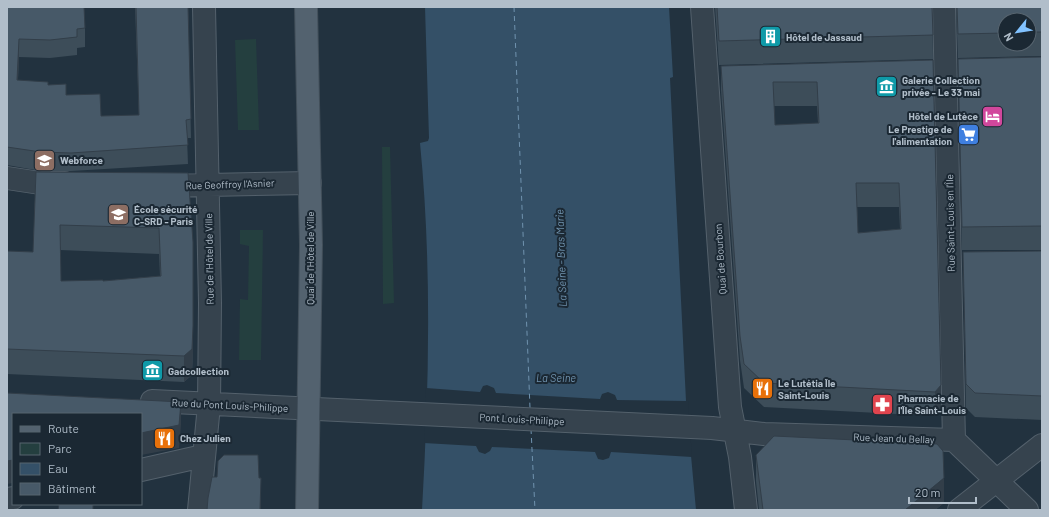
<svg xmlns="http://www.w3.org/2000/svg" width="1049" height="517" font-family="Barlow,sans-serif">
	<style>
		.green { fill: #243f3f }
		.water { fill: #345067 }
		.pier { fill: #22323f }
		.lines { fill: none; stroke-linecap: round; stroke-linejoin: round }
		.ferry { stroke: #7093af; stroke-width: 1; stroke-dasharray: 5 4; stroke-linecap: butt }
		.minor-casing { stroke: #54616c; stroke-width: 24 }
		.major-casing { stroke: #424f5a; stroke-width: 24 }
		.minor { stroke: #36434e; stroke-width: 22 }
		.major { stroke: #53626f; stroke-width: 22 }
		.wall { fill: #3d4d59; fill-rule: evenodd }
		.shaded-wall { fill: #323e49 }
		.building { fill: #475968; stroke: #323e49; fill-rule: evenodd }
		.labels { text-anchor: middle; stroke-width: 4; stroke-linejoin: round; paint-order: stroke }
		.poi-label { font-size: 10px; font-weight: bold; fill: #b1beca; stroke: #1b2833; text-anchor: start }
		.street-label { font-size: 10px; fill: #b1beca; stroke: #1b2833 }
		.water-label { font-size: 11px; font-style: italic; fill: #7093af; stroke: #1b2833 }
	</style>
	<rect width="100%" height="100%" fill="#22323f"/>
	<!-- green -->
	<path class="green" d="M256 39 259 130H238L235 40Z
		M382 147H390L394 303 383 304Z
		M240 230H263L261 360H239L240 299 248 300 249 246 240 244Z"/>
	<!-- water -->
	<path class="water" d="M425 7H669L673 77 670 78 686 401 696 510H422C429 387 432 266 420 143L428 141 429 138Z"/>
	<!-- pier -->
	<path class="pier" d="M487 385 494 388 496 393 600 399 602 394 608 392 615 395 617 400 688 401 692 457 611 452 609 458 603 460 598 459 595 452 492 447 490 451 485 454 479 452 476 446 424 443 426 388 480 392 483 386Z"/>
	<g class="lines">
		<!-- ferry -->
		<path class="ferry" d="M514 7 530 408
			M531 429 535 510"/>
		<defs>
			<path id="minor" d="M702 7 730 407 740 457 746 510
				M944 7 954 440
				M7 178 40 183H65
				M160 186 310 183
				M152 401 712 428 764 434 954 440 1027 510
				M141 470 203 456
				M7 499 13 498
				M199 510 209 405 210 303 204 7
				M959 510 1042 445"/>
			<path id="major" d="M306 7 311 245 307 510"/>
		</defs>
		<!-- minor casing -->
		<use href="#minor" class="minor-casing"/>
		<!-- major casing -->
		<use href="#major" class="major-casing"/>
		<!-- minor -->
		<use href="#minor" class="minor"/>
		<!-- major -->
		<use href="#major" class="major"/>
	</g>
	<!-- wall -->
	<path class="wall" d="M7 7 85 28V47L77 48V55L50 58 19 57 18 80 48 85 66 95 101 116 139 115 135 7H188L191 138H187L188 164 71 171H41L7 165Z
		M715 7H932L933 59 719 65Z
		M956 7H1042V56L958 58ZM1005 20H1029V44H1005Z
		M1042 57V250H962L958 59Z
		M933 60 941 409 935 416 764 407 744 388 740 360 721 90V66ZM774 106H817L818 123 775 125ZM857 207H899L900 229 858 233Z
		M36 172 188 173 193 351 192 375 184 382 7 374V251L33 252ZM60 250 159 254 160 276 103 281H61Z
		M1042 251V420L975 417 966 408 963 252Z
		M756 455 944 503 935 510H759L756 481Z"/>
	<!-- shaded-wall -->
	<path class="shaded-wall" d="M19 39V57L17 99V80Z
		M193 326V351L192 375 184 382V356Z
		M941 385V409L935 416V392Z
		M181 402V425L179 448 141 455V433Z
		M13 460V483L7 484V461Z
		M261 478V510H260Z
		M944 478V503L935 510H905Z"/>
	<!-- building -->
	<path class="building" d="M7 7H84L85 28 77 29V37L50 40 19 39 17 80 48 82V85L66 84V95L100 94 101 116 139 115 136 7H188L191 119 186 120 188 145 71 153 41 152 7 147Z
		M717 7H932L933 35 719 41Z
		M957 7H1042V32H1029V20H1005V33L958 34Z
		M1042 57V226L962 227 958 59Z
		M933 60 941 385 935 392 764 383 744 364 740 336 721 66ZM773 82H817L819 123 775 125ZM856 183H899L901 229 858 233Z
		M36 172 188 173 193 242V326L192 349 184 356 7 349V251L33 252ZM60 225 159 228 161 276 103 281V280L61 281Z
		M1042 251V396L975 393 966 384 963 252Z
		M7 393 181 402 179 425 141 433V414H13V460L7 461Z
		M774 436 937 444 943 451 944 478 905 510H763L756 455Z
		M224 455H258L259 478H261L260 510H207L208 498 212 477H217L218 461Z
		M59 504H93V510H58Z"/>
	<!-- icons -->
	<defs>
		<symbol id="building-square" viewBox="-11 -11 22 22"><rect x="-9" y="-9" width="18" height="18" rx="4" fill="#0f9aa8" stroke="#1b2833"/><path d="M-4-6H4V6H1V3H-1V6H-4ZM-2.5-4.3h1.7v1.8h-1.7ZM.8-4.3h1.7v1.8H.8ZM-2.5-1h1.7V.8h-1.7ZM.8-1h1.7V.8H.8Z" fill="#fff"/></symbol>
		<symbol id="museum-square" viewBox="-11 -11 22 22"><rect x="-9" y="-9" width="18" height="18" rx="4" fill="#0f9aa8" stroke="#1b2833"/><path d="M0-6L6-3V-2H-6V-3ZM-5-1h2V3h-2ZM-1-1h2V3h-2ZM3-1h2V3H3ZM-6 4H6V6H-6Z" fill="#fff"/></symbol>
		<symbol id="hotel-square" viewBox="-11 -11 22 22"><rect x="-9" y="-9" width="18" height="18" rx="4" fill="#d1479c" stroke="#1b2833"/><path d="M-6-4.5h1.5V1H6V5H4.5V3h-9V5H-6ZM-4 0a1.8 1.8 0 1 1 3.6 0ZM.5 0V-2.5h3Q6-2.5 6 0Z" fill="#fff"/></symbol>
		<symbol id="supermarket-square" viewBox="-11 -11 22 22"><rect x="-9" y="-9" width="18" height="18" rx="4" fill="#3f7fe0" stroke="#1b2833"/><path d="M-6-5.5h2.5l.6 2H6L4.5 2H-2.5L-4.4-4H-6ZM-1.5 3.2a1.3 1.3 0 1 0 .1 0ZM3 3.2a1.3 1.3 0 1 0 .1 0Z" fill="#fff"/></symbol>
		<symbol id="university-square" viewBox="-11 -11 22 22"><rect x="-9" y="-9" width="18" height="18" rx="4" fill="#8d6e63" stroke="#1b2833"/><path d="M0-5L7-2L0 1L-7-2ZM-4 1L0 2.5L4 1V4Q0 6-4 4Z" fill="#fff"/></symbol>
		<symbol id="restaurant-square" viewBox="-11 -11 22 22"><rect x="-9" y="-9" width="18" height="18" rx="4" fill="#e8710a" stroke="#1b2833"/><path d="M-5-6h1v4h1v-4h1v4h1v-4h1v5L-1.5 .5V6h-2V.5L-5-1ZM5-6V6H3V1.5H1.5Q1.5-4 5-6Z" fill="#fff"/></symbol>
		<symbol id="pharmacy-square" viewBox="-11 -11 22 22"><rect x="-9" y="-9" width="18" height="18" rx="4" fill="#e0444e" stroke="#1b2833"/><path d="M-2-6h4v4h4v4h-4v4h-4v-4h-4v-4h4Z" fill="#fff"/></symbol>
	</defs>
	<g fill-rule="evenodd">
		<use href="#building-square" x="758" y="24" width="25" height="25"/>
		<use href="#museum-square" x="874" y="74" width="25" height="25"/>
		<use href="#hotel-square" x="980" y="104" width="25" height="25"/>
		<use href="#supermarket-square" x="956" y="122" width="25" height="25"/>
		<use href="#university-square" x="32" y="148" width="25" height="25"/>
		<use href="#university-square" x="106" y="202" width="25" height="25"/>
		<use href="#museum-square" x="140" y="358" width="25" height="25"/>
		<use href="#restaurant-square" x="750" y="376" width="25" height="25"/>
		<use href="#pharmacy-square" x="870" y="392" width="25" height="25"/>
		<use href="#restaurant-square" x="152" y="426" width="25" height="25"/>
	</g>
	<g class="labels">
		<!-- poi labels -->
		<g class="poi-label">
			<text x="786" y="41">Hôtel de Jassaud</text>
			<text x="902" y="84">Galerie Collection<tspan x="902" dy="12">privée - Le 33 mai</tspan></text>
			<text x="978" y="120" text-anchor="end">Hôtel de Lutèce</text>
			<text x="952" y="133" text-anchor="end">Le Prestige de<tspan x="952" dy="12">l'alimentation</tspan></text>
			<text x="60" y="164">Webforce</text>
			<text x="134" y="213">École sécurité<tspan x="134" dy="12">C-SRD - Paris</tspan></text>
			<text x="168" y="375">Gadcollection</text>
			<text x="778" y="387">Le Lutétia Île<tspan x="778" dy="12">Saint-Louis</tspan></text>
			<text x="898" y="402">Pharmacie de<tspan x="898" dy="12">l'Île Saint-Louis</tspan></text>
			<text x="180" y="442">Chez Julien</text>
		</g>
		<!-- street labels -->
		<g class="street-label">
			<text transform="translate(230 184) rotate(-2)" y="4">Rue Geoffroy l'Asnier</text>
			<text transform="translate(950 223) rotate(-91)" y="4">Rue Saint-Louis en l'Île</text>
			<text transform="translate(310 258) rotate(-90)" y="4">Quai de l'Hôtel de Ville</text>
			<text transform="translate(209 259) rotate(-91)" y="4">Rue de l'Hôtel de Ville</text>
			<text transform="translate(720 259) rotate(-94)" y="4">Quai de Bourbon</text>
			<text transform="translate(230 405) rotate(3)" y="4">Rue du Pont Louis-Philippe</text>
			<text transform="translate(522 419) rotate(3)" y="4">Pont Louis-Philippe</text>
			<text transform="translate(894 438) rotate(2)" y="4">Rue Jean du Bellay</text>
		</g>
		<!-- water labels -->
		<g class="water-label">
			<text transform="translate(561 258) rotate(-92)" y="4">La Seine - Bras Marie</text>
			<text x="556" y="382">La Seine</text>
		</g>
	</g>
	<!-- border -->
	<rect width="1049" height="517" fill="none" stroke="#b1beca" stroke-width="16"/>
	<!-- legend -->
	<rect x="12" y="413" width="130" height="92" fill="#1b2833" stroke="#57646f"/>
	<rect x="20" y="426" width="20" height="6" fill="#53626f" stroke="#57646f"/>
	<text x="48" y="433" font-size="12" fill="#b1beca">Route</text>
	<rect x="20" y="443" width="20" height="12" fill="#243f3f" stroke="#57646f"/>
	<text x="48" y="453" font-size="12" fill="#b1beca">Parc</text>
	<rect x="20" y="463" width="20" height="12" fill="#345067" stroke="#57646f"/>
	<text x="48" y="473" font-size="12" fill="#b1beca">Eau</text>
	<rect x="20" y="483" width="20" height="12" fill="#475968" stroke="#57646f"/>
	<text x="48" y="493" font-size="12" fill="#b1beca">Bâtiment</text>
	<!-- north arrow -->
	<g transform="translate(1017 32) rotate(240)"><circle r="19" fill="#1b2833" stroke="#57646f"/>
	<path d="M0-3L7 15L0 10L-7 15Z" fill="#81c2ff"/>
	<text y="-6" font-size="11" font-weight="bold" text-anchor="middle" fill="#b1beca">N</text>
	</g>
	<!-- scale -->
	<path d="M909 497v6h67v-6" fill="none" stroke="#b1beca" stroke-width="2"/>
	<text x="915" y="497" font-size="12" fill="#b1beca" stroke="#1b2833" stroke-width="3" paint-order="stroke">20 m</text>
</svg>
